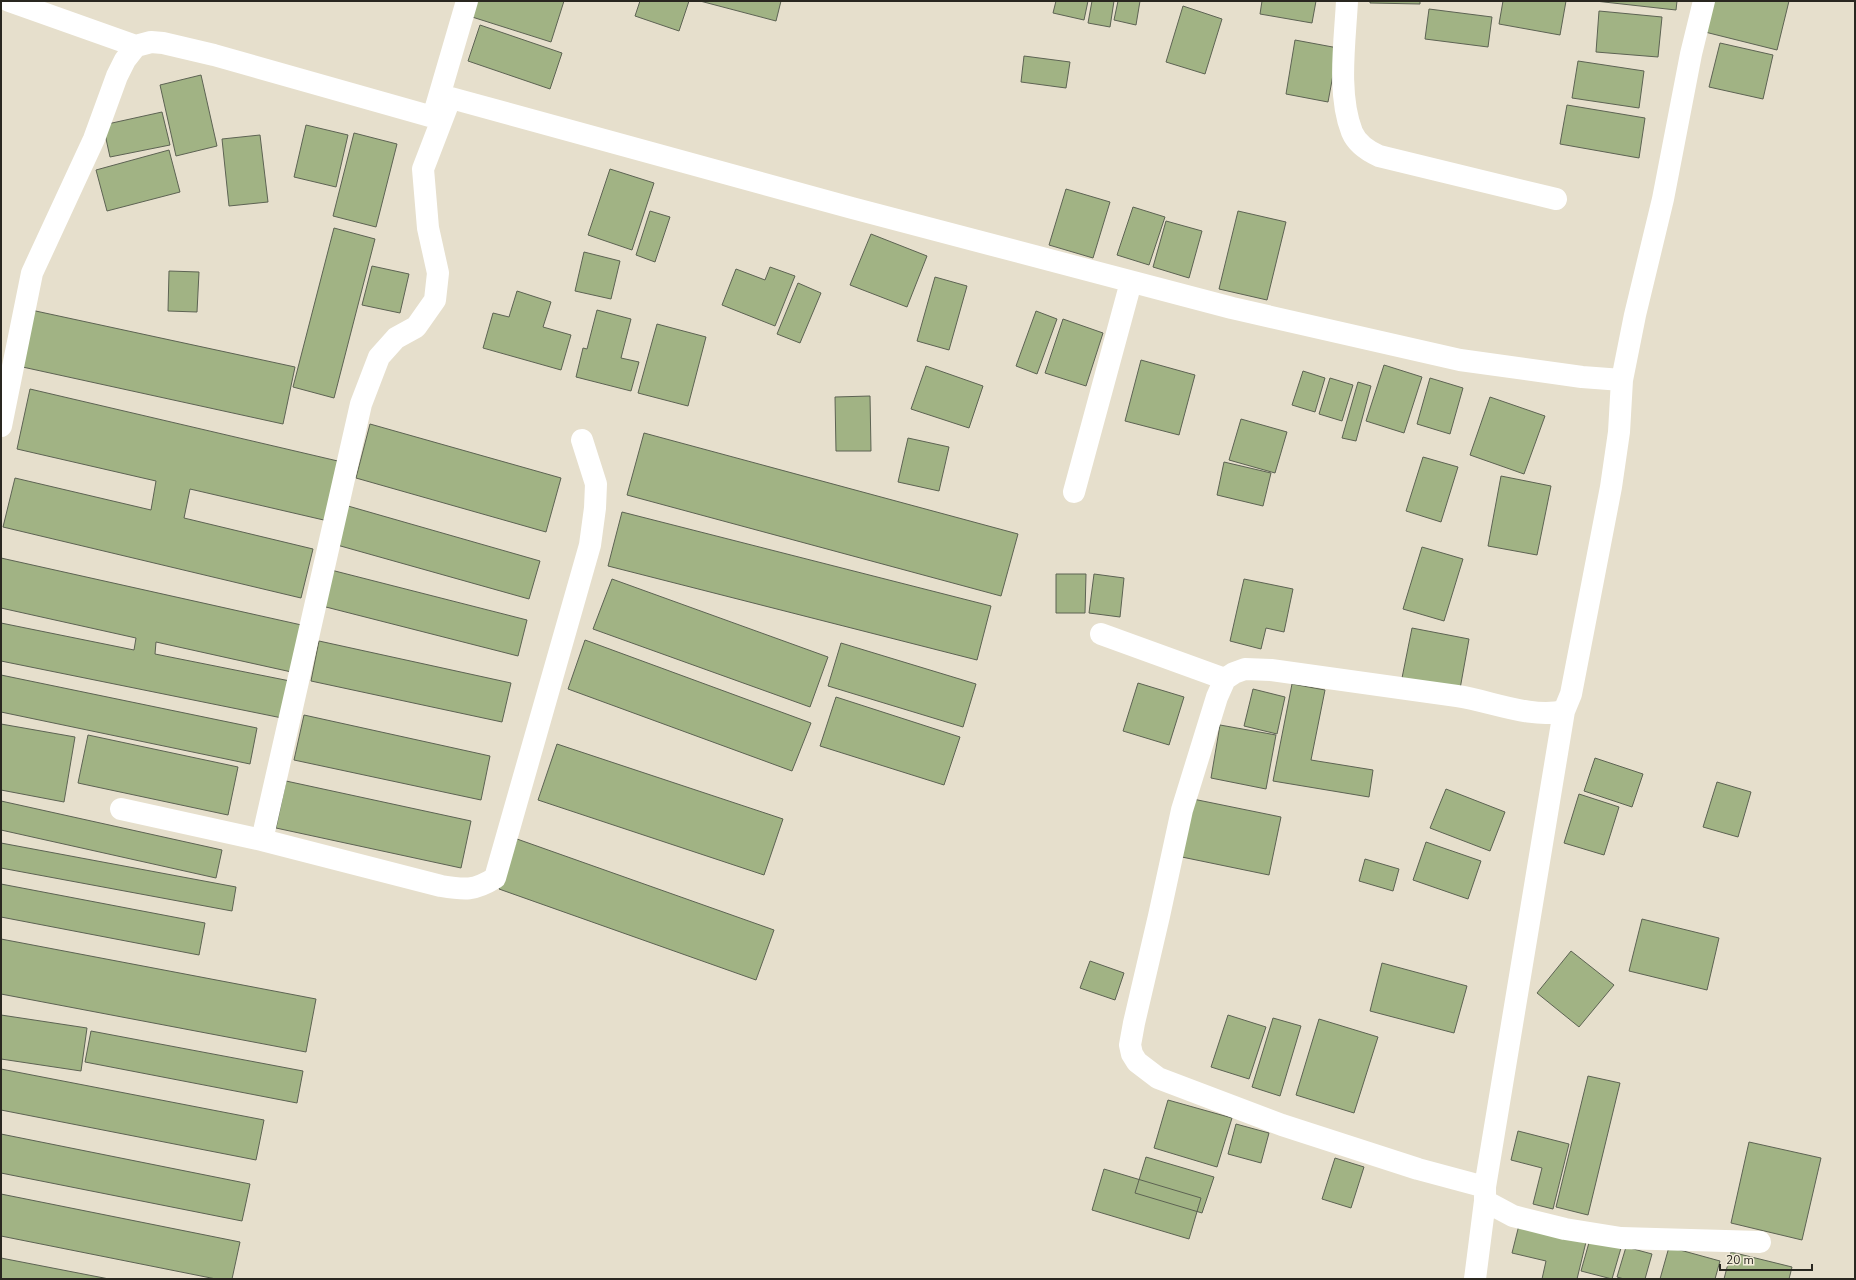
<svg xmlns="http://www.w3.org/2000/svg" width="1856" height="1280" font-family="'Nunito Sans',sans-serif">
	<style>
		.building { fill: #a1b384; stroke: #5d6353 }
		.lines { fill: none; stroke-linecap: round; stroke-linejoin: round }
		.minor { stroke: #fff; stroke-width: 22 }
	</style>
	<rect width="100%" height="100%" fill="#e6dfcc"/>
	<!-- building -->
	<path class="building" d="M473 1H564L551 42 469 16Z
		M640 1H689L679 31 635 16Z
		M700 1H781L776 21Z
		M1056 1H1088L1084 20 1053 13Z
		M1092 1H1114L1110 27 1088 23Z
		M1118 1H1140L1136 25 1114 20Z
		M1262 1H1316L1312 23 1260 14Z
		M1370 1H1420V4L1370 3Z
		M1503 1H1566L1560 35 1499 24Z
		M1595 1H1677L1676 10Z
		M1704 1H1789L1777 50 1697 30Z
		M1183 6 1222 19 1205 74 1166 62Z
		M1429 9 1492 17 1488 47 1425 39Z
		M1599 11 1662 17 1658 57 1596 52Z
		M480 25 562 53 550 89 468 61Z
		M1295 40 1338 48 1328 102 1286 94Z
		M1720 43 1773 55 1763 99 1709 87Z
		M1024 56 1070 62 1066 88 1021 82Z
		M1578 61 1644 71 1639 108 1572 98Z
		M201 75 217 146 176 156 160 85Z
		M1567 105 1645 118 1639 158 1560 144Z
		M162 112 170 145 110 157 103 125Z
		M306 125 348 135 336 187 294 177Z
		M354 133 397 144 376 227 333 216Z
		M260 135 268 202 229 206 222 139Z
		M169 150 180 192 107 211 96 170Z
		M610 169 654 183 632 250 588 235Z
		M1066 189 1110 202 1093 258 1049 245Z
		M1133 207 1165 217 1149 265 1117 255Z
		M650 211 670 217 655 262 636 255Z
		M1238 211 1286 222 1267 300 1219 289Z
		M1166 221 1202 231 1189 278 1153 267Z
		M334 228 375 239 334 398 293 387Z
		M871 234 927 256 907 307 850 285Z
		M584 252 620 261 611 299 575 291Z
		M372 266 409 274 400 313 362 305Z
		M770 267 795 276 775 326 722 305 736 269 765 280Z
		M169 271 199 272 197 312 168 311Z
		M935 277 967 286 949 350 917 341Z
		M798 283 821 293 800 343 777 334Z
		M517 291 551 302 543 327 571 335 561 370 483 348 493 313 509 317Z
		M31 310 295 367 283 424 18 366Z
		M597 310 631 319 621 358 639 362 631 391 576 377 583 348 587 349Z
		M1036 311 1057 319 1037 374 1016 366Z
		M1063 319 1103 333 1086 386 1045 373Z
		M657 324 706 337 688 406 638 393Z
		M1141 360 1195 375 1179 435 1125 421Z
		M1384 365 1422 377 1404 433 1366 421Z
		M926 366 983 386 969 428 911 409Z
		M1303 371 1325 378 1315 412 1292 405Z
		M1330 378 1353 385 1342 421 1319 414Z
		M1430 378 1463 388 1450 434 1417 424Z
		M1358 382 1371 386 1356 441 1342 438Z
		M30 389 342 462 328 521 190 489 184 518 313 549 301 598 3 527 15 478 151 510 156 481 17 449Z
		M870 396 871 451H836L835 397Z
		M1490 397 1545 416 1524 474 1470 455Z
		M1241 419 1287 432 1275 473 1229 460Z
		M370 424 561 478 546 532 356 478Z
		M644 433 1018 534 1001 596 627 495Z
		M908 438 949 447 939 491 898 482Z
		M1423 457 1458 467 1441 522 1406 511Z
		M1224 462 1271 473 1263 506 1217 495Z
		M1501 476 1551 486 1537 555 1488 546Z
		M348 506 540 561 529 599 337 545Z
		M622 512 991 606 977 660 608 566Z
		M1422 547 1463 559 1444 621 1403 609Z
		M1 558 306 626 296 673 156 642 155 654 295 682 287 719 1 661V623L134 650 136 638 1 608Z
		M331 570 527 620 518 656 322 606Z
		M1056 574H1086L1085 613H1056Z
		M1094 574 1124 578 1120 617 1089 613Z
		M612 579 828 657 810 707 593 629Z
		M1244 579 1293 589 1284 632 1266 628 1261 649 1230 641Z
		M1412 628 1469 639 1460 689 1402 678Z
		M585 640 811 723 792 771 568 689Z
		M319 641 511 683 502 722 311 681Z
		M841 643 976 684 963 727 828 686Z
		M1 675 257 728 250 764 1 712Z
		M1138 683 1184 697 1169 745 1123 731Z
		M1292 684 1325 690 1311 760 1373 770 1369 797 1273 781Z
		M1253 689 1285 697 1277 734 1244 726Z
		M836 697 960 737 944 785 820 746Z
		M304 715 490 756 481 800 294 760Z
		M1 724 75 737 64 802 1 790Z
		M1220 725 1276 735 1266 789 1211 778Z
		M88 735 238 767 228 815 78 783Z
		M557 744 783 819 764 875 538 800Z
		M1595 758 1643 774 1632 807 1584 791Z
		M286 781 471 821 461 868 276 828Z
		M1717 782 1751 792 1738 837 1703 827Z
		M1446 789 1505 812 1490 851 1430 828Z
		M1579 794 1619 807 1604 855 1564 843Z
		M1188 798 1281 817 1269 875 1177 856Z
		M1 801 222 850 216 878 1 830Z
		M517 839 774 930 756 980 499 889Z
		M1426 842 1481 861 1468 899 1413 880Z
		M1 843 236 887 232 911 1 868Z
		M1365 859 1399 869 1393 891 1359 881Z
		M1 884 205 923 199 955 1 917Z
		M1642 919 1719 938 1707 990 1629 971Z
		M1 939 316 999 306 1052 1 994Z
		M1571 951 1614 985 1579 1027 1537 993Z
		M1090 961 1124 973 1115 1000 1080 988Z
		M1382 963 1467 986 1454 1033 1370 1011Z
		M1 1015 87 1028 81 1071 1 1059Z
		M1228 1015 1266 1027 1249 1079 1211 1067Z
		M1273 1018 1301 1026 1280 1096 1252 1087Z
		M1319 1019 1378 1037 1354 1113 1296 1095Z
		M91 1031 303 1071 297 1103 85 1062Z
		M1 1069 264 1120 256 1160 1 1110Z
		M1588 1076 1620 1083 1588 1215 1556 1207Z
		M1168 1100 1232 1118 1217 1167 1154 1148Z
		M1236 1124 1269 1133 1261 1163 1228 1154Z
		M1518 1131 1569 1144 1553 1209 1533 1204 1542 1168 1511 1160Z
		M1 1134 250 1184 242 1221 1 1173Z
		M1749 1142 1821 1158 1802 1240 1731 1223Z
		M1146 1157 1214 1177 1202 1213 1135 1193Z
		M1335 1158 1364 1167 1351 1208 1322 1199Z
		M1104 1169 1201 1198 1189 1239 1092 1210Z
		M1 1194 240 1242 232 1279H216L1 1236Z
		M1519 1225 1586 1242 1577 1279H1542L1546 1261 1512 1253Z
		M1590 1239 1621 1248 1612 1279 1581 1271Z
		M1626 1247 1652 1254 1645 1279H1624L1617 1277Z
		M1669 1247 1720 1261 1715 1279H1660Z
		M1731 1252 1792 1267 1789 1279H1724Z
		M1 1258 109 1279H1Z"/>
	<g class="lines">
		<!-- minor -->
		<path class="minor" d="M9 1 136 46
			M1347 1C1345 41 1337 94 1352 132 1357 144 1368 151 1379 156L1556 199
			M433 117 451 98 852 208 1232 308 1460 360 1582 377 1622 380
			M1 426 32 273 94 139 117 76 125 60 136 46 151 42 163 43 214 55 433 117 467 1
			M1074 492 1131 282
			M1101 634 1225 679
			M121 809 262 840 441 886C465 890 474 891 495 878L590 545 595 508 596 484 582 440
			M262 840 361 404 379 357 396 338 416 327 435 300 438 273 428 228 423 169 448 104
			M1485 1187 1418 1169 1282 1125 1158 1078 1137 1062 1132 1054 1130 1045 1134 1023 1159 916 1182 810 1217 697 1225 679 1234 673 1245 669 1271 670C1333 679 1395 687 1457 696 1491 701 1531 719 1564 711
			M1485 1201 1513 1216 1565 1229 1621 1238 1760 1242
			M1475 1279 1485 1201V1187L1564 711 1571 694 1611 487 1619 432 1622 380 1635 315 1663 199 1691 54 1704 1"/>
	</g>
	<!-- border -->
	<rect width="1856" height="1280" fill="none" stroke="#292720" stroke-width="4"/>
	<!-- scale -->
	<path d="M1720 1264v6h92v-6" fill="none" stroke="#292720" stroke-width="2"/>
	<text x="1726" y="1264" font-size="12" fill="#292720" stroke="#f3ecd9" stroke-width="3" paint-order="stroke">20 m</text>
</svg>
